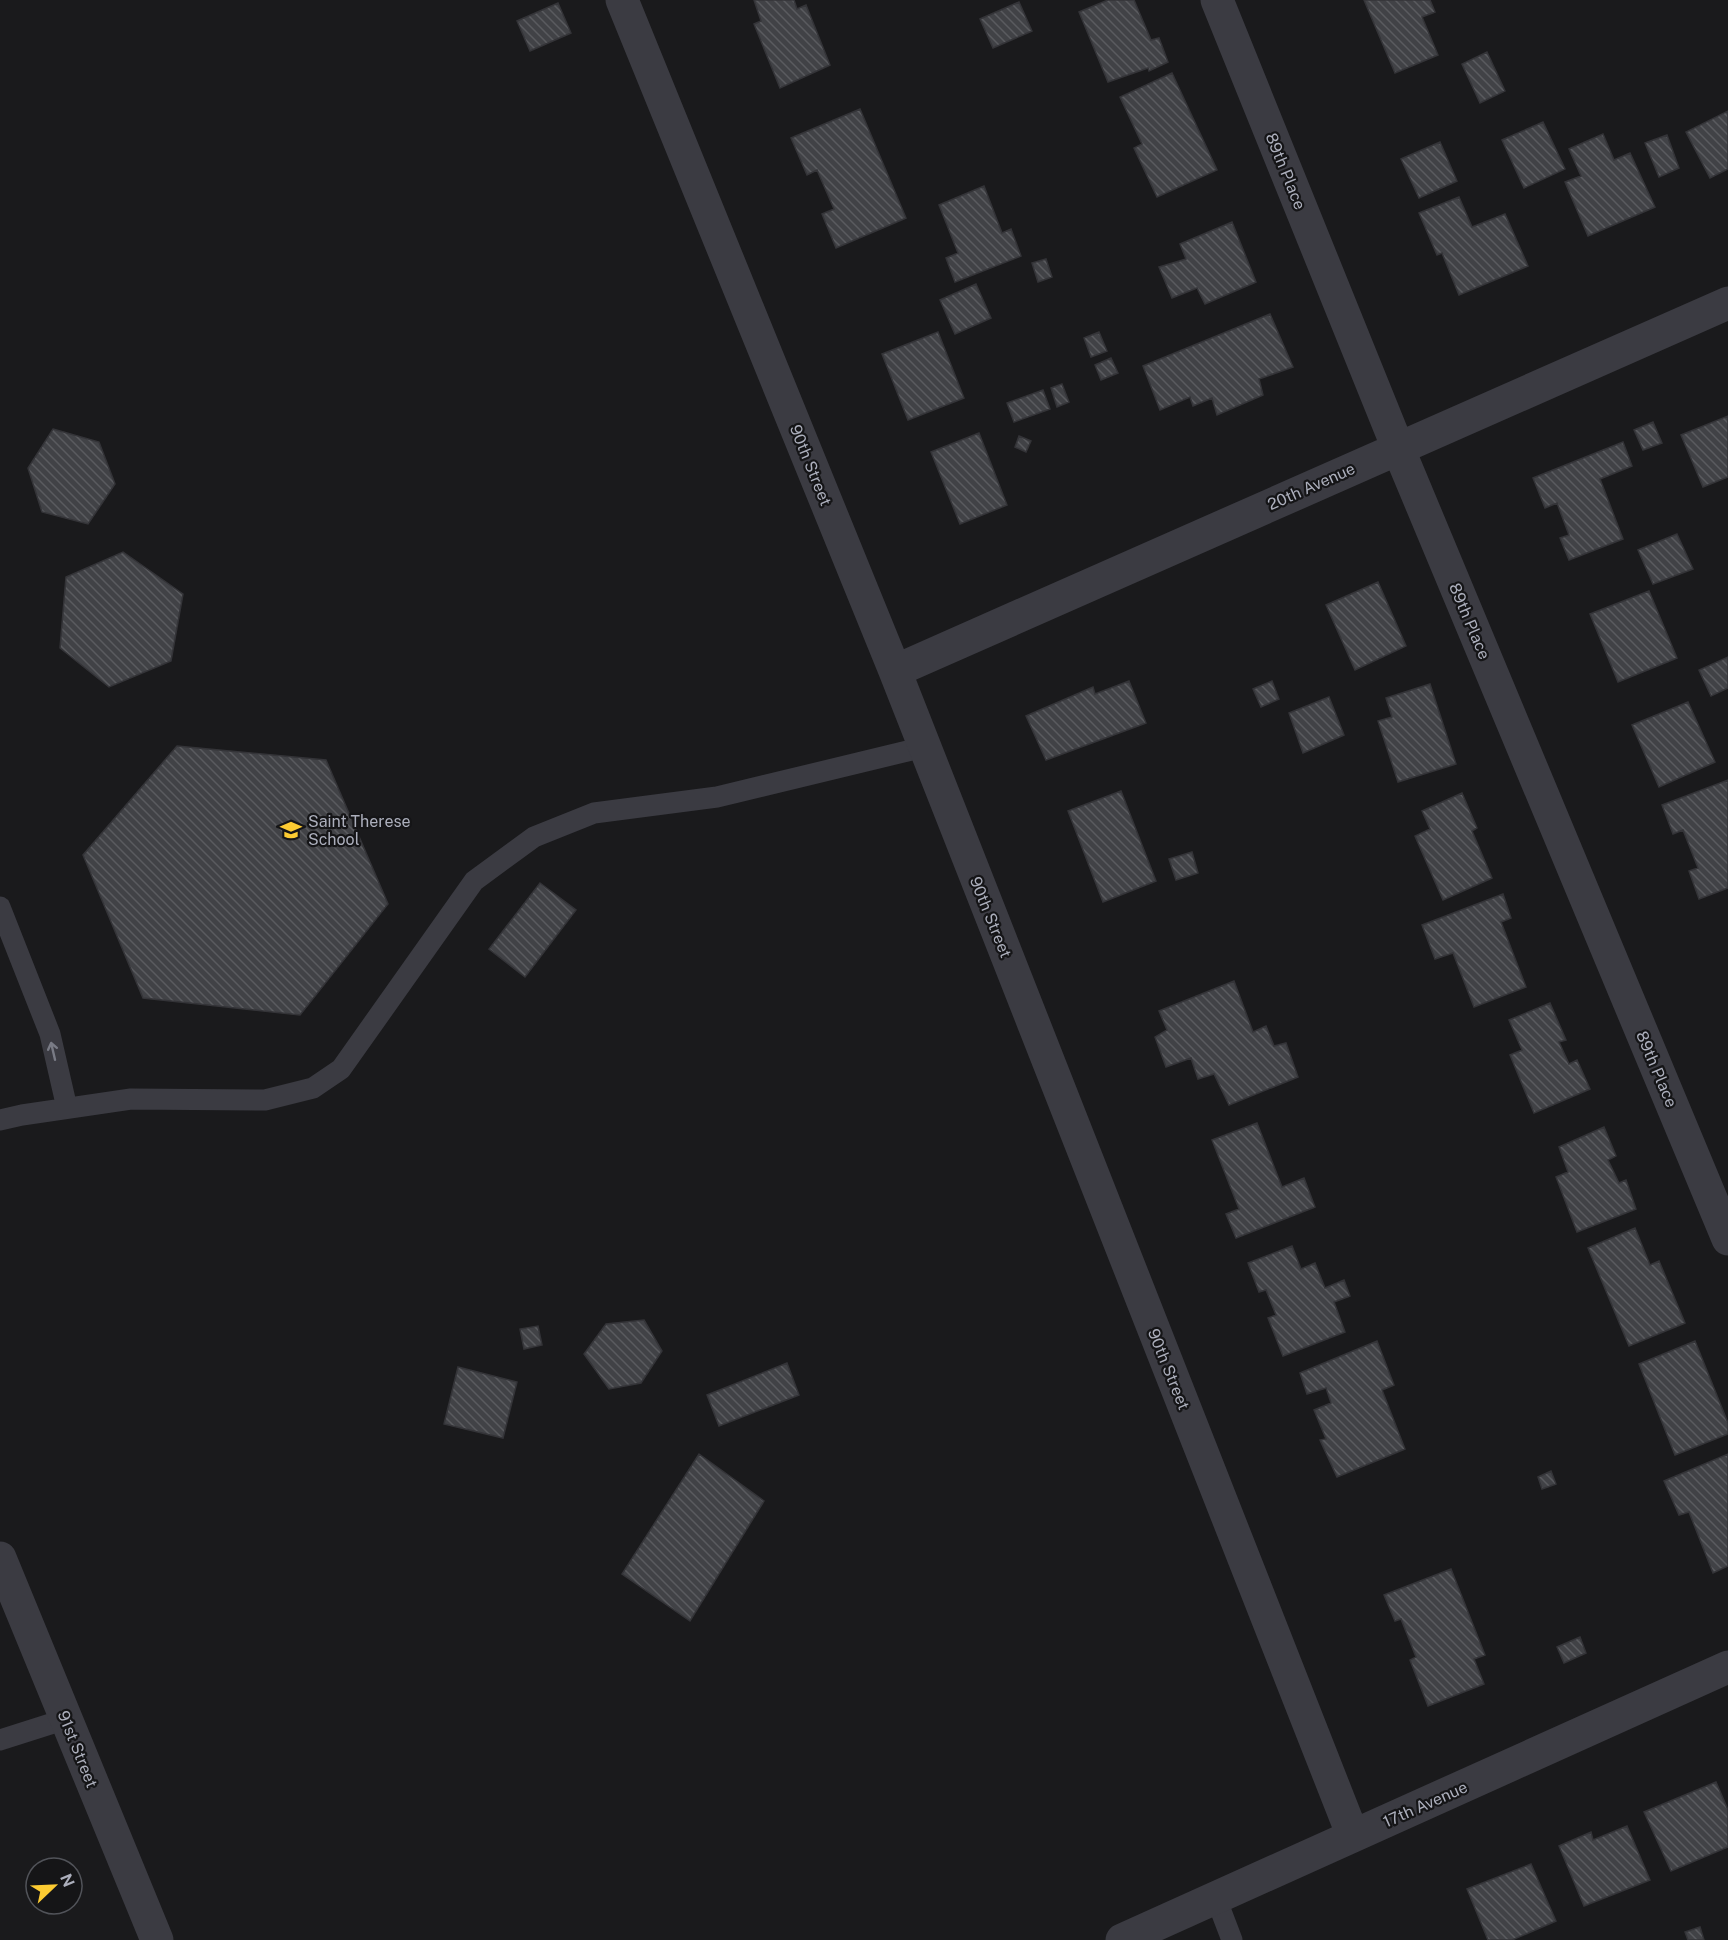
<svg xmlns="http://www.w3.org/2000/svg" width="1728" height="1940" font-family="'Public Sans',sans-serif">
	<style>
		.building { fill: url(#building-back-hatch); stroke: #343438; stroke-width: 1.5 }
		.lines { fill: none; stroke-linecap: round; stroke-linejoin: round }
		.service { stroke: #3b3b42; stroke-width: 21 }
		.minor { stroke: #3b3b42; stroke-width: 33 }
		.tertiary { stroke: #3b3b42; stroke-width: 33 }
		.oneway { stroke: #797b85 }
		.labels { text-anchor: middle; stroke-width: 4.5; stroke-linejoin: round; paint-order: stroke }
		.street-label { font-size: 16px; fill: #acafbc; stroke: #151517 }
		.poi-label { font-size: 16px; fill: #acafbc; stroke: #151517; text-anchor: start }
	</style>
	<defs>
		<pattern id="building-back-hatch" width="6" height="6" patternUnits="userSpaceOnUse" patternTransform="scale(1.5)"><rect width="6" height="6" fill="#414246"/><path d="M-1 5l2 2M0 0l6 6M5-1l2 2" fill="none" stroke="#5a5b5f"/></pattern>
	</defs>
	<rect width="100%" height="100%" fill="#1a1a1c"/>
	<!-- building -->
	<path class="building" d="M754 0H794L797 9 806 5 830 65 780 88 754 24 761 21Z
		M1108 0H1134L1151 40 1159 38 1168 62 1149 71 1148 68 1108 82 1079 12Z
		M1364 0H1430L1435 12 1422 17 1438 55 1395 73Z
		M1019 2 1032 31 993 48 980 19Z
		M558 3 571 33 530 51 517 21Z
		M1487 52 1505 91 1480 103 1462 64Z
		M1172 73 1217 170 1157 197 1134 148 1142 144 1120 97Z
		M860 109 906 218 836 248 822 214 834 209 817 170 807 175 791 138Z
		M1728 111V169L1710 178 1686 132Z
		M1543 122 1565 169 1524 188 1502 140Z
		M1603 134 1614 160 1630 153 1655 207 1588 236 1565 182 1581 176 1569 149Z
		M1667 135 1679 168 1659 177 1645 143Z
		M1440 142 1457 181 1419 198 1401 159Z
		M984 186 1002 233 1011 229 1021 256 955 282 946 258 958 253 939 205Z
		M1459 197 1472 227 1505 214 1528 266 1459 295 1442 253 1437 255 1419 213Z
		M1232 222 1256 282 1205 304 1197 288 1172 298 1159 267 1186 259 1180 244Z
		M1046 259 1052 277 1038 282 1032 263Z
		M976 284 991 318 955 334 940 300Z
		M1270 314 1293 367 1259 379 1263 395 1217 415 1212 398 1193 406 1190 397 1160 410 1143 366Z
		M938 332 964 398 908 420 882 354Z
		M1099 332 1107 351 1091 357 1084 338Z
		M1111 358 1118 373 1101 380 1095 365Z
		M1062 384 1069 402 1057 407 1051 388Z
		M1043 390 1050 409 1014 422 1007 403Z
		M1728 416V477L1703 487 1681 435Z
		M1653 422 1662 443 1643 450 1634 430Z
		M53 429 99 442 115 484 88 524 42 512 28 468Z
		M979 433 1007 505 960 524 931 452Z
		M1019 436 1031 441 1026 452 1015 447Z
		M1623 442 1632 466 1600 479 1623 539 1569 560 1560 538 1569 535 1557 503 1545 508 1533 478Z
		M1677 534 1693 569 1653 584 1638 550Z
		M123 552 183 594 171 661 109 687 60 648 66 577Z
		M1378 582 1406 646 1355 670 1326 605Z
		M1649 591 1677 658 1618 682 1590 614Z
		M1728 657V688L1711 696 1699 670Z
		M1129 681 1146 723 1046 760 1026 716 1093 687 1095 694Z
		M1272 681 1279 699 1261 707 1253 689Z
		M1430 684 1456 764 1398 782 1378 721 1392 717 1386 698Z
		M1329 697 1344 735 1303 753 1289 713Z
		M1688 702 1715 762 1659 787 1632 725Z
		M177 746 326 760 388 904 300 1015 143 998 83 855Z
		M1728 780V888L1699 899 1689 871 1698 868 1683 830 1673 834 1662 805Z
		M1121 791 1156 881 1103 902 1068 811Z
		M1462 793 1477 828 1472 831 1492 878 1443 900 1415 836 1430 829 1422 811Z
		M1192 852 1198 873 1176 880 1169 859Z
		M540 883 576 910 525 977 489 949Z
		M1503 894 1511 918 1501 922 1526 987 1474 1007 1453 953 1435 959 1422 925Z
		M1234 981 1253 1032 1266 1026 1274 1046 1286 1043 1298 1077 1229 1105 1214 1074 1198 1079 1191 1058 1166 1067 1155 1037 1167 1030 1159 1011Z
		M1550 1003 1566 1040 1559 1042 1569 1064 1577 1060 1590 1089 1534 1113 1510 1055 1522 1050 1509 1020Z
		M1257 1123 1282 1187 1304 1178 1315 1207 1236 1238 1226 1214 1239 1209 1212 1140Z
		M1604 1127 1616 1156 1608 1160 1619 1183 1626 1180 1636 1209 1577 1232 1556 1177 1568 1172 1559 1147Z
		M1635 1228 1650 1265 1659 1261 1685 1323 1629 1346 1588 1248Z
		M1292 1246 1301 1269 1315 1263 1325 1288 1344 1280 1350 1296 1334 1302 1345 1332 1283 1356 1268 1318 1276 1315 1266 1290 1259 1292 1248 1263Z
		M644 1320 662 1351 641 1383 609 1389 584 1354 606 1324Z
		M538 1326 542 1345 524 1349 520 1329Z
		M1377 1341 1394 1385 1382 1390 1405 1449 1337 1477 1320 1440 1326 1439 1314 1410 1331 1403 1326 1388 1307 1394 1300 1373Z
		M1695 1341 1728 1423V1434L1675 1455 1639 1364Z
		M787 1363 799 1395 719 1426 707 1395Z
		M458 1367 517 1382 503 1438 444 1424Z
		M699 1454 764 1501 690 1621 622 1574Z
		M1728 1454V1566L1713 1573 1689 1512 1679 1515 1664 1481Z
		M1551 1471 1556 1484 1542 1489 1538 1477Z
		M1451 1569 1485 1655 1474 1659 1484 1684 1428 1706 1410 1660 1416 1657 1401 1619 1395 1621 1384 1595Z
		M1580 1637 1586 1653 1564 1663 1557 1647Z
		M1716 1782 1728 1810V1847L1671 1871 1644 1812Z
		M1627 1826 1650 1880 1584 1906 1559 1846 1591 1832 1593 1840Z
		M1531 1864 1556 1921 1512 1940H1488L1467 1889Z
		M1700 1927 1704 1940H1688L1685 1932Z"/>
	<g class="lines">
		<!-- service -->
		<path class="service" d="M0 907 50 1034 67 1108
			M0 1120 22 1115 131 1099 265 1100 313 1088 341 1069 474 881 534 837 594 813 717 797 924 747
			M0 1740 66 1719
			M1216 1898 1232 1940"/>
		<!-- minor -->
		<path class="minor" d="M622 0 895 671 1353 1836
			M1217 0 1398 448 1728 1239
			M895 671 1728 303
			M1122 1940 1728 1667"/>
		<!-- tertiary -->
		<path class="tertiary" d="M0 1558 157 1940"/>
	</g>
	<!-- one-way arrows -->
	<defs><path id="oneway-shaft" d="M-6 0H5M1.5-3L5.5 0L1.5 3" fill="none" stroke-width="1.6" stroke-linecap="round" stroke-linejoin="round" transform="scale(1.5)"/></defs>
	<use class="oneway" href="#oneway-shaft" transform="translate(53 1051) rotate(-103)"/>
	<!-- icons -->
	<defs>
		<symbol id="school-bare" viewBox="-9 -9 18 18"><path d="M0-5L7-2L0 1L-7-2ZM-4 1L0 2.5L4 1V4Q0 6-4 4Z" fill="#fccb32" stroke="#151517" stroke-width="2.5" paint-order="stroke"/></symbol>
	</defs>
	<g fill-rule="evenodd">
		<use href="#school-bare" x="276" y="815" width="30" height="30"/>
	</g>
	<g class="labels">
		<!-- street labels -->
		<g class="street-label">
			<text transform="translate(1286 171) rotate(68)" y="6">89th Place</text>
			<text transform="translate(811 465) rotate(68)" y="6">90th Street</text>
			<text transform="translate(1311 486) rotate(-24)" y="6">20th Avenue</text>
			<text transform="translate(1470 621) rotate(67)" y="6">89th Place</text>
			<text transform="translate(991 917) rotate(68)" y="6">90th Street</text>
			<text transform="translate(1657 1069) rotate(67)" y="6">89th Place</text>
			<text transform="translate(1169 1369) rotate(68)" y="6">90th Street</text>
			<text transform="translate(78 1749) rotate(68)" y="6">91st Street</text>
			<text transform="translate(1425 1804) rotate(-24)" y="6">17th Avenue</text>
		</g>
		<!-- poi labels -->
		<g class="poi-label">
			<text x="308" y="827">Saint Therese<tspan x="308" dy="18">School</tspan></text>
		</g>
	</g>
	<!-- north arrow -->
	<g transform="translate(54 1886) rotate(67)"><circle r="28" fill="#151517" stroke="#515359" stroke-width="1.5"/>
	<path d="M0-4.5L10 22L0 15L-10 22Z" fill="#fccb32"/>
	<text y="-9" font-size="16" font-weight="bold" text-anchor="middle" fill="#acafbc">N</text>
	</g>
</svg>
